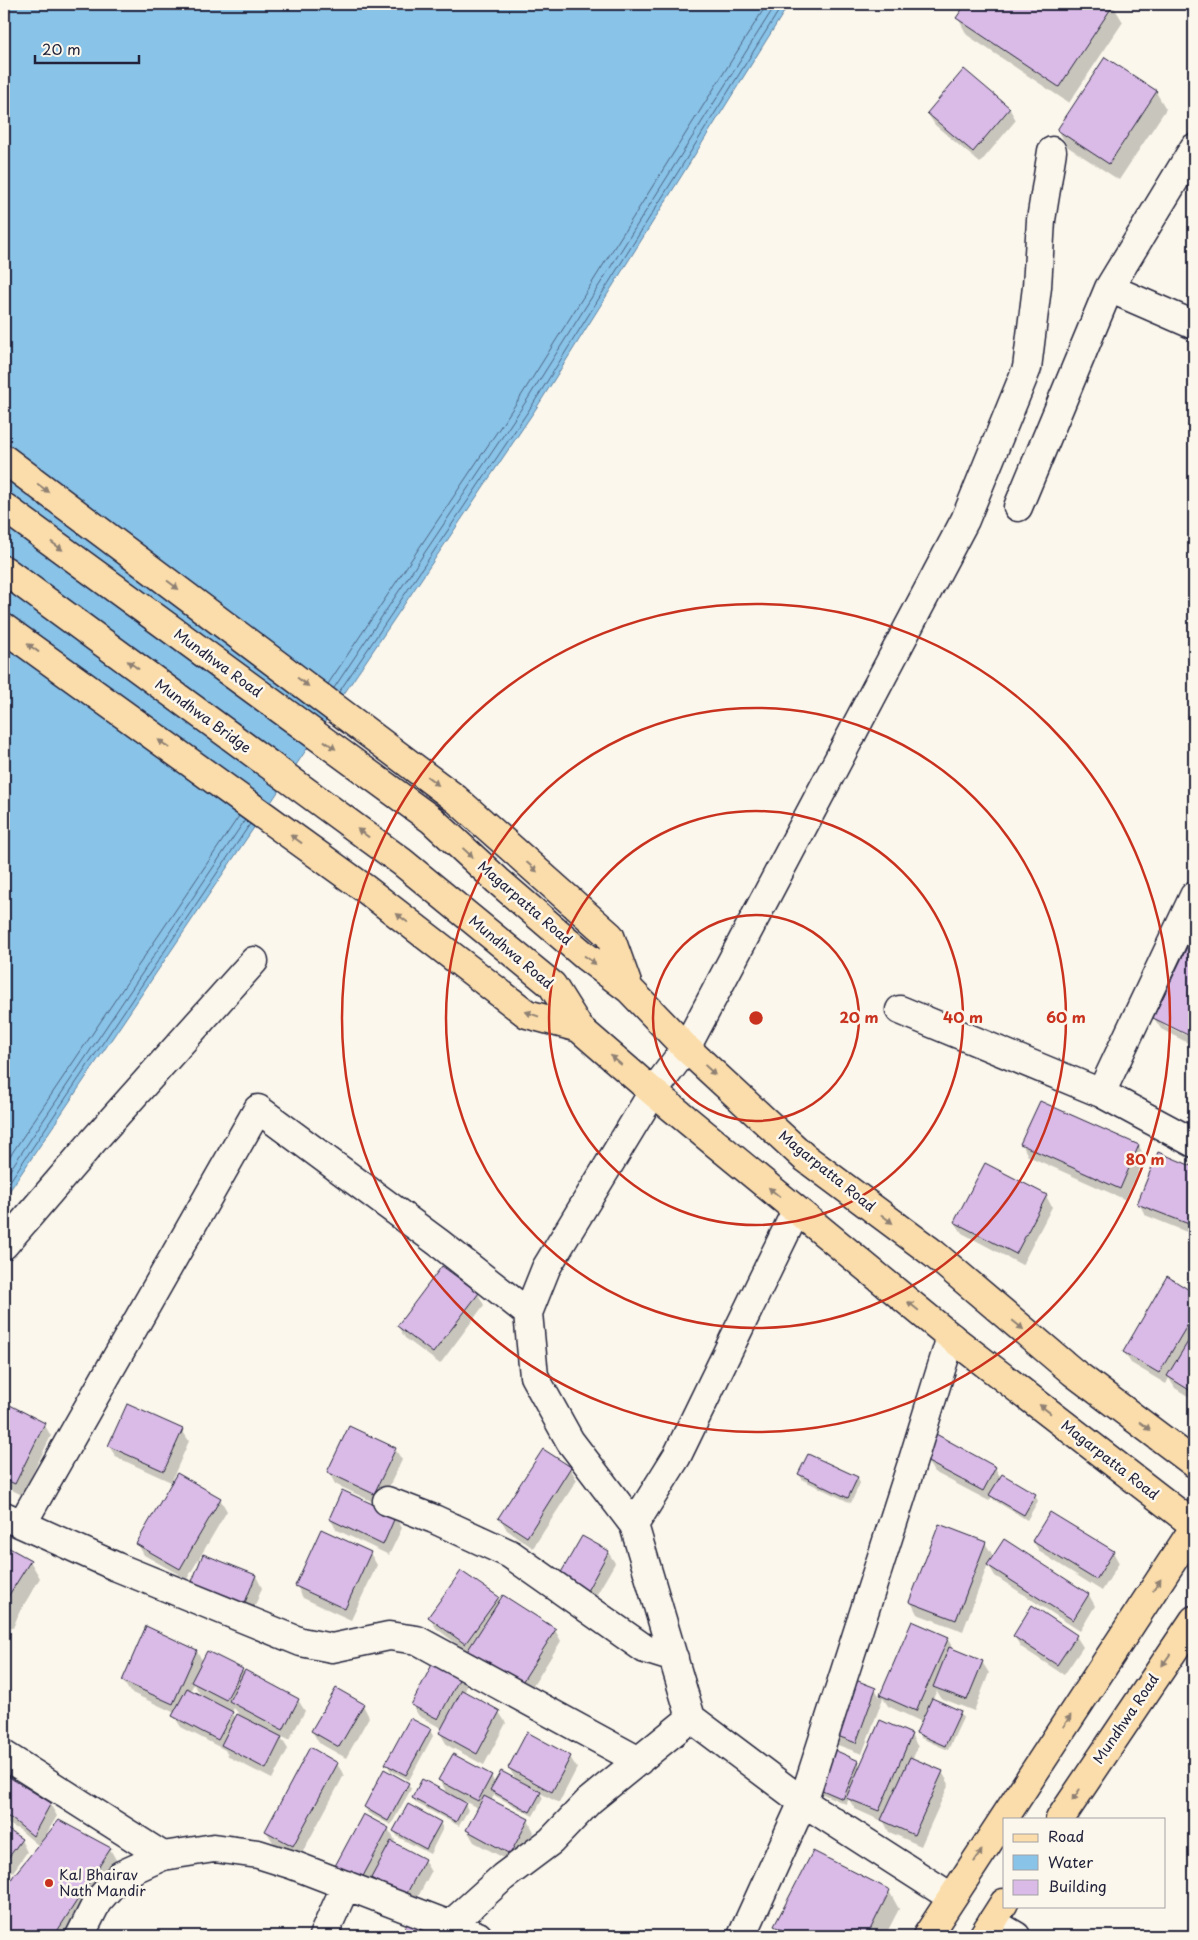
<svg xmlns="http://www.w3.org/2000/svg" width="1198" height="1940" font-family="'Playpen Sans',sans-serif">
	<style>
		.water { fill: #89c3e8; stroke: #6083a3 }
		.shadow { fill: #0003; fill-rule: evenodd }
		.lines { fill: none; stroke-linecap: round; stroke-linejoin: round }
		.shore { stroke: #4b6280; stroke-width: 1 }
		.building { fill: #dabbe7; stroke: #22223b }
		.minor-casing { stroke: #22223b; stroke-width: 31 }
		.major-casing { stroke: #22223b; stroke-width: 31 }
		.highway-casing { stroke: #22223b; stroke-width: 31 }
		.minor { stroke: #fbf7ec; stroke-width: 28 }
		.major { stroke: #fbddab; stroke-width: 28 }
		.highway { stroke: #fbddab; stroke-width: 28 }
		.oneway { fill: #8e8073 }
		.ring { fill: none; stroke: #c8321e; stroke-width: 2.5 }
		.poi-dot { fill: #c8321e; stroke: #fbf7ec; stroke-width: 2 }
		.labels { text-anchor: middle; stroke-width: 5; stroke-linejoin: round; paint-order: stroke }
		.street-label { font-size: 14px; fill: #22223b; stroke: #fbf7ec }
		.poi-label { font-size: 14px; fill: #22223b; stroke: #fbf7ec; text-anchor: start }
		.centre { fill: #c8321e; stroke: #fbf7ec; stroke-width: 2.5 }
		.ring-label { font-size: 15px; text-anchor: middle; font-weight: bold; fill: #c8321e; stroke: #fbf7ec; stroke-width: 5; stroke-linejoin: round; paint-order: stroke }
	</style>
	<rect width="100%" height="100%" fill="#fbf7ec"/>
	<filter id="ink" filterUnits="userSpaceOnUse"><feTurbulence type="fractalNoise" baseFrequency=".02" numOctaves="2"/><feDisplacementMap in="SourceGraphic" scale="10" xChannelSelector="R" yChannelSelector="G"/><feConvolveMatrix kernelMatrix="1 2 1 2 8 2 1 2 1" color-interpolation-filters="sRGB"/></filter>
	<g filter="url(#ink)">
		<!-- water -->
		<path class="water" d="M4 4H789L537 407 4 1199Z"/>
		<!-- shadow -->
		<path class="shadow" d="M967 4H1112L1123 22 1069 103 967 35 958 18Z
			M1156 92 1166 109 1119 180 1068 147 1058 130Z
			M1009 108 1016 120 980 163 935 125 928 114Z
			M1189 945 1194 947V1037L1162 1021V1024L1194 1039V1046L1161 1029 1154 1018Z
			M1040 1102 1139 1146 1145 1158 1126 1200 1028 1156 1022 1144Z
			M1159 1153 1194 1168V1235L1145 1215 1139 1203Z
			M1046 1196 1052 1207 1022 1265 962 1233 955 1222Z
			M1167 1278 1194 1294V1400L1175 1388 1169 1378 1166 1384 1131 1363 1124 1352Z
			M478 1294 484 1305 440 1364 405 1338 398 1326Z
			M4 1404 44 1424 51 1436 22 1495 4 1486Z
			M182 1430 189 1441 171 1482 116 1457 109 1446Z
			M395 1449 402 1460 380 1505 335 1484 329 1472Z
			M544 1450 570 1468 577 1480 533 1548 507 1530 500 1518Z
			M927 1461 995 1468 1001 1478 1035 1495 1038 1501 1027 1520 994 1500 992 1497 989 1501 934 1472Z
			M799 1474 857 1477 860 1483 851 1503 803 1480Z
			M220 1499 227 1511 187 1579 144 1555 138 1544Z
			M395 1516 402 1528 389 1555 337 1530 330 1519Z
			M1004 1541 1089 1595 1095 1606 1080 1631 995 1576 988 1564 963 1631 917 1614 911 1602 985 1543 992 1554 990 1562Z
			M1033 1541 1113 1552 1119 1563 1102 1591 1040 1552Z
			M4 1546 30 1561 40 1578 19 1613 13 1628 4 1623Z
			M608 1552 615 1563 593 1601 568 1587Z
			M370 1553 377 1565 351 1620 303 1598 297 1586Z
			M204 1555 256 1576 262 1588 251 1616Z
			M498 1598 500 1602 555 1630 561 1641 526 1697 436 1628 430 1617Z
			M913 1623 948 1638 954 1650 982 1662 989 1673 974 1711 941 1698 937 1691 932 1700 960 1712 963 1718 948 1750 921 1738 918 1732 922 1722 888 1706 883 1698 862 1754 835 1744 829 1732 875 1689 880 1697Z
			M1014 1636H1076L1083 1647 1064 1675 1021 1647Z
			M197 1651 203 1662 242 1670 244 1675 298 1700 305 1711 289 1740 280 1736 288 1749 272 1779 229 1757 225 1750 181 1727 174 1716 175 1713 130 1692 123 1681ZM194 1684 201 1696 190 1691ZM234 1708 239 1714 236 1719 232 1712Z
			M462 1673 468 1684 464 1693 499 1712 506 1723 484 1765 447 1745 440 1733 443 1729 419 1716 412 1705Z
			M363 1705 369 1717 346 1758 319 1743 312 1731Z
			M430 1730 433 1736 409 1780 390 1770 387 1764Z
			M911 1735 918 1747 912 1760 942 1772 949 1784 921 1846 889 1832 884 1822 855 1809 848 1798 846 1804 818 1792 858 1762 861 1767Z
			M570 1757 577 1768 559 1803 540 1793 543 1798 533 1816 494 1795 491 1801 528 1820 534 1832 517 1865 474 1842 467 1830 479 1809 463 1800 468 1810 459 1826 416 1803 413 1798 448 1795 440 1780 491 1776 495 1783 516 1780 509 1768Z
			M337 1764 344 1775 300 1857 273 1842 266 1831Z
			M4 1775 50 1804 57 1816 47 1833 110 1849 120 1867 74 1936H4V1879L8 1887 39 1846 20 1830 4 1822Z
			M408 1784 411 1789 391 1825 368 1813 365 1807Z
			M440 1823 443 1828 430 1854 398 1837 394 1831Z
			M4 1829 21 1840 27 1852 13 1872 4 1865Z
			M388 1829 395 1840 393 1843 424 1860 431 1872 412 1908 379 1890 373 1880 367 1890 343 1877 336 1866Z
			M889 1891 899 1909 885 1936H781L776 1926Z"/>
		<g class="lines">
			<!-- shore -->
			<path class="shore" d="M328 684 521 396 767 4
				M334 688 527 400 776 4
				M339 692 533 404 783 4
				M4 1165 239 816
				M4 1179 245 820
				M4 1190 250 824"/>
		</g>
		<!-- building -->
		<path class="building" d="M966 4H1114L1059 87 956 18Z
			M1105 57 1157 91 1109 164 1057 130Z
			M964 69 1010 108 973 152 927 113Z
			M1189 943 1194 946V1038L1153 1018Z
			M1040 1101 1139 1145 1120 1189 1020 1144Z
			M1158 1152 1194 1167V1226L1137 1204Z
			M985 1163 1047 1195 1016 1254 954 1222Z
			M442 1266 479 1293 433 1353 397 1326Z
			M1167 1276 1194 1293V1314L1159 1373 1123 1352Z
			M1194 1332V1393L1167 1376Z
			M4 1402 45 1423 15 1484 4 1479Z
			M127 1404 183 1429 164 1471 108 1446Z
			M349 1426 396 1448 374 1494 327 1472Z
			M936 1434 996 1467 983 1491 926 1461Z
			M543 1449 571 1467 527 1537 498 1518Z
			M808 1454 858 1477 848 1498 798 1474Z
			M177 1473 221 1498 180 1569 136 1544Z
			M1002 1474 1036 1494 1024 1515 989 1495Z
			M342 1490 396 1515 383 1545 329 1519Z
			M1050 1512 1114 1551 1096 1580 1032 1541Z
			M939 1524 986 1542 956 1620 909 1602Z
			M321 1529 371 1552 345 1609 295 1586Z
			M582 1536 609 1551 587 1591 559 1576Z
			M1004 1539 1089 1594 1073 1620 987 1565Z
			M4 1545 31 1560 9 1595 4 1610Z
			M203 1554 256 1575 244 1605 191 1584Z
			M461 1571 499 1597 465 1644 428 1617Z
			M503 1595 556 1629 519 1687 466 1653Z
			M1032 1605 1077 1635 1057 1665 1013 1636Z
			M912 1621 949 1637 916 1711 880 1695Z
			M146 1626 197 1650 173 1704 122 1681Z
			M949 1647 983 1661 967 1700 933 1687Z
			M207 1651 243 1669 226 1700 191 1682Z
			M436 1657 463 1672 438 1719 411 1705Z
			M245 1670 299 1699 283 1730 229 1701Z
			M848 1677 876 1688 856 1743 827 1732Z
			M187 1688 233 1712 218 1740 172 1716Z
			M336 1688 364 1704 339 1747 311 1731Z
			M462 1690 500 1711 477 1754 439 1733Z
			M932 1698 961 1711 945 1746 916 1733Z
			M237 1714 282 1737 266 1769 221 1745Z
			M410 1718 431 1729 406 1775 385 1764Z
			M880 1720 912 1734 879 1811 846 1798Z
			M527 1732 571 1756 552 1792 508 1768Z
			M310 1747 338 1763 293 1846 265 1831Z
			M830 1748 859 1761 843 1799 813 1786Z
			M453 1754 492 1775 478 1801 438 1780Z
			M910 1757 943 1771 914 1835 881 1820Z
			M384 1769 409 1783 388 1821 364 1807Z
			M501 1771 541 1792 530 1812 490 1790Z
			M4 1774 51 1803 33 1836 12 1819 4 1815Z
			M422 1779 466 1803 456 1822 412 1798Z
			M484 1796 529 1819 510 1854 466 1830Z
			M408 1804 441 1822 426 1849 393 1831Z
			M363 1814 389 1828 361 1880 335 1866Z
			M59 1820 111 1848 54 1936H4V1891L14 1875Z
			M4 1827 22 1839 6 1861 4 1859Z
			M391 1841 425 1859 405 1897 371 1878Z
			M813 1851 890 1890 867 1936H794L774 1926Z
			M407 1924 435 1936H401Z"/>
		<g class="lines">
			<defs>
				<path id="minor" d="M1109 288 1194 325
					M1018 507 1109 288 1194 148
					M900 1010 1101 1093 1194 1143
					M1101 1093 1194 896
					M4 1245 94 1140 254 961
					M387 1501 434 1519 510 1554 645 1649 674 1658
					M4 1516 117 1567 301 1642 332 1648 389 1636 417 1640 639 1761
					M22 1524 258 1109 439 1243 528 1313
					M634 1525 677 1456 796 1211
					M4 1755 163 1856
					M951 1897 803 1802 691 1718 634 1525 570 1441 534 1376 528 1313 546 1268 653 1092 686 1048 965 520 1027 368 1037 287 1041 220 1052 151
					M992 1922 1016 1936
					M450 1925 503 1877 551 1841 589 1801 691 1718
					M80 1936 97 1902 121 1875 163 1856 214 1848 258 1854 293 1865 478 1936
					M323 1936 346 1885
					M742 1936 803 1802 913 1460 951 1337"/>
				<path id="major" d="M1060 1819 1194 1620
					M927 1936 1194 1528
					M983 1936 1004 1903"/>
				<path id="highway" d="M4 459 456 799 610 936 629 989
					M4 507 432 820 498 881 585 956 629 989 686 1048 804 1157 934 1254 1073 1372 1194 1463
					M4 570 402 862 552 985 579 1028 653 1092 951 1337 1194 1525
					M4 628 364 888 527 1014 579 1028"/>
			</defs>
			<!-- minor casing -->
			<use href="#minor" class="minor-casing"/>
			<!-- major casing -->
			<use href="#major" class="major-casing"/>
			<!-- highway casing -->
			<use href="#highway" class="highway-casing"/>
			<!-- minor -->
			<use href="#minor" class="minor"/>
			<!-- major -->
			<use href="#major" class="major"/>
			<!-- highway -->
			<use href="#highway" class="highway"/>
		</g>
		<!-- one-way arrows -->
		<defs><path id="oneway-solid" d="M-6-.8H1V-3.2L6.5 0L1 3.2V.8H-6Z" transform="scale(1.25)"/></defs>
		<g class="oneway">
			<use href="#oneway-solid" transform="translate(43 488) rotate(37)"/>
			<use href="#oneway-solid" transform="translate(57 546) rotate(36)"/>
			<use href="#oneway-solid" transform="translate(173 585) rotate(37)"/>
			<use href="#oneway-solid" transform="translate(33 648) rotate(-144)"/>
			<use href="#oneway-solid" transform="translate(133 665) rotate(-144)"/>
			<use href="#oneway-solid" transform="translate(303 682) rotate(37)"/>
			<use href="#oneway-solid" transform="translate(164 744) rotate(-144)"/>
			<use href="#oneway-solid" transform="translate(330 745) rotate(36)"/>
			<use href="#oneway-solid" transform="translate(433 781) rotate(38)"/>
			<use href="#oneway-solid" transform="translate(363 833) rotate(-144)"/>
			<use href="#oneway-solid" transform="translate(296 839) rotate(-144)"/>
			<use href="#oneway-solid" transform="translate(468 853) rotate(43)"/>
			<use href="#oneway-solid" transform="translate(532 867) rotate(42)"/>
			<use href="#oneway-solid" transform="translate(402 918) rotate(-143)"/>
			<use href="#oneway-solid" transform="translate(590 960) rotate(37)"/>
			<use href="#oneway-solid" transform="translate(532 1014) rotate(-160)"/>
			<use href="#oneway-solid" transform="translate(616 1060) rotate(-139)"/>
			<use href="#oneway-solid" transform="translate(710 1070) rotate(43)"/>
			<use href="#oneway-solid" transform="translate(774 1192) rotate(-140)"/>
			<use href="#oneway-solid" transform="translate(887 1219) rotate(37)"/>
			<use href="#oneway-solid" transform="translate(913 1306) rotate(-141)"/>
			<use href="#oneway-solid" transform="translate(1018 1325) rotate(40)"/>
			<use href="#oneway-solid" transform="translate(1045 1409) rotate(-142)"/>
			<use href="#oneway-solid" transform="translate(1145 1426) rotate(37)"/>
			<use href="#oneway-solid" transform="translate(1157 1585) rotate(-57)"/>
			<use href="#oneway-solid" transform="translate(1166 1660) rotate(125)"/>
			<use href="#oneway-solid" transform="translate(1067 1721) rotate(-57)"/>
			<use href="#oneway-solid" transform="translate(1076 1795) rotate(123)"/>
			<use href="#oneway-solid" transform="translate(978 1856) rotate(-57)"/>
		</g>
	</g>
	<!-- distance rings -->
	<g class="ring">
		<circle cx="756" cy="1018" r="103"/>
		<circle cx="756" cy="1018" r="207"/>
		<circle cx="756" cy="1018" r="310"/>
		<circle cx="756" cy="1018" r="414"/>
	</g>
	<!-- markers -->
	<circle class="poi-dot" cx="49" cy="1883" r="5"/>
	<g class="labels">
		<!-- street labels -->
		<g class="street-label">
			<text transform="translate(218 663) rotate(36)" y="5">Mundhwa Road</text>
			<text transform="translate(203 716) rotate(36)" y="5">Mundhwa Bridge</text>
			<text transform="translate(525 903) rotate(41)" y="5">Magarpatta Road</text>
			<text transform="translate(511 952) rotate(40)" y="5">Mundhwa Road</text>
			<text transform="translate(827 1171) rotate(39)" y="5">Magarpatta Road</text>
			<text transform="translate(1110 1460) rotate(38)" y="5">Magarpatta Road</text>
			<text transform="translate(1126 1719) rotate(-56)" y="5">Mundhwa Road</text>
		</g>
		<!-- poi labels -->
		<g class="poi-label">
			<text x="59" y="1880">Kal Bhairav<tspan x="59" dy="16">Nath Mandir</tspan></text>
		</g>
	</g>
	<circle cx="756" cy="1018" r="8" class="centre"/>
	<g class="ring-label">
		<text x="859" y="1023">20 m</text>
		<text x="963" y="1023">40 m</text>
		<text x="1066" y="1023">60 m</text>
		<text x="1145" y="1165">80 m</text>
	</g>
	<!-- margin -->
	<rect width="1198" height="1940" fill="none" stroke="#fbf7ec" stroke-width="20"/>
	<rect x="10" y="10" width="1178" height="1920" fill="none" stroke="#22223b" stroke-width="2" filter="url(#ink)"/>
	<!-- legend -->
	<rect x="1003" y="1818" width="162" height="90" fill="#fbf7ec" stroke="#a4a2a5"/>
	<rect x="1013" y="1834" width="25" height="8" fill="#fbddab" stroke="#a4a2a5"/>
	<text x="1048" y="1842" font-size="15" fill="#22223b">Road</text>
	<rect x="1013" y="1855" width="25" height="15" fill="#89c3e8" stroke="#a4a2a5"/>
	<text x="1048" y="1868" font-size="15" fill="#22223b">Water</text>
	<rect x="1013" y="1880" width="25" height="15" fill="#dabbe7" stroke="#a4a2a5"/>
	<text x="1048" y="1892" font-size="15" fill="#22223b">Building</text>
	<!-- scale -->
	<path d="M35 55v8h104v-8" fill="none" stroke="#22223b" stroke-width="2.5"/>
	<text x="42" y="55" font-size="15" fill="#22223b" stroke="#fbf7ec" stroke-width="4" paint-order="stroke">20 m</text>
</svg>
